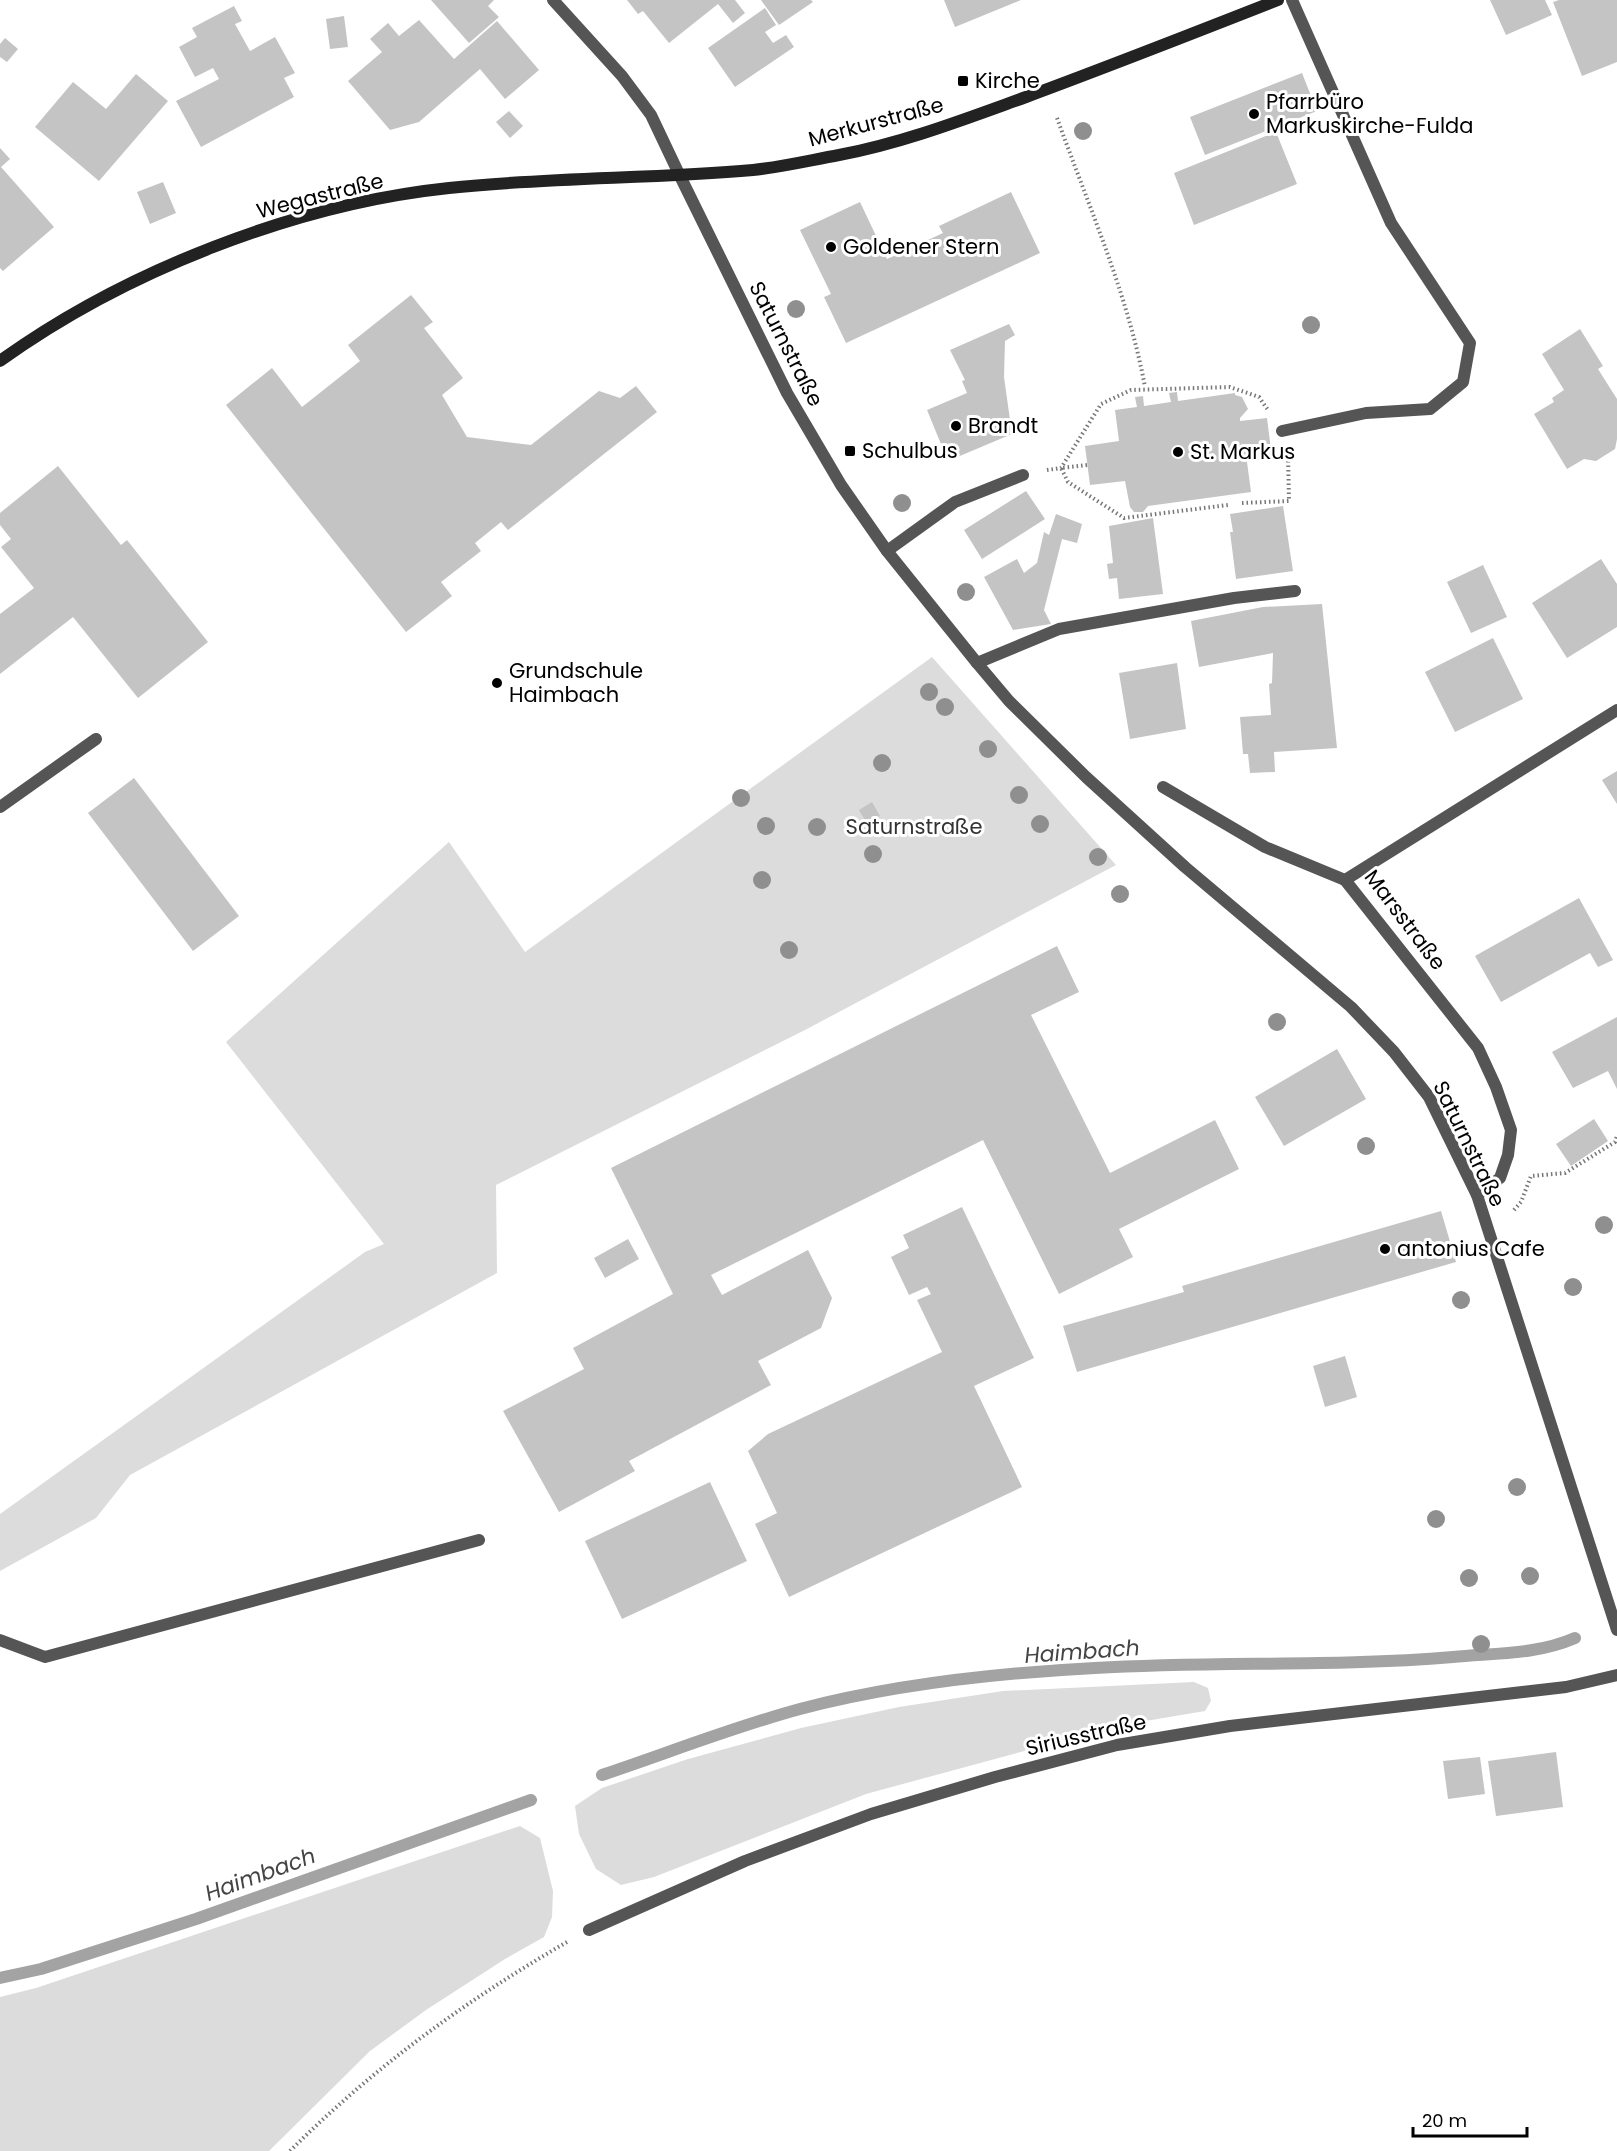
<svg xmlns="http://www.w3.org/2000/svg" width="1617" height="2151" font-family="Poppins,sans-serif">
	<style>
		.green { fill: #dcdcdc }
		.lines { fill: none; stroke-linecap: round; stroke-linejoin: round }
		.stream { stroke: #a3a3a3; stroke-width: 12 }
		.building { fill: #c4c4c4 }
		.path { stroke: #777; stroke-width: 4; stroke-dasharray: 1.5 3; stroke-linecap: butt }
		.service { stroke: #555; stroke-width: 12 }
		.minor { stroke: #555; stroke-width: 12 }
		.tertiary { stroke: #555; stroke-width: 12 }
		.secondary { stroke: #222; stroke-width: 12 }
		.tree { fill: #8f8f8f }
		.poi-dot { fill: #000; stroke: #fff; stroke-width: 2 }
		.labels { text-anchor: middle; stroke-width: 6; stroke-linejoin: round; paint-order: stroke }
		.poi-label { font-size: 21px; fill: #000; stroke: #fff; text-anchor: start }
		.street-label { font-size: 21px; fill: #000; stroke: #fff }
		.park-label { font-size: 21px; fill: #333; stroke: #fff }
		.water-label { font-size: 22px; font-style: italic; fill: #444; stroke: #fff }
	</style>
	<rect width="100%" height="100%" fill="#fff"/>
	<!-- green -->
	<path class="green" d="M932 657 1116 865 805 1030 496 1185 497 1273 130 1475 96 1518 0 1571V1514L365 1252 384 1244 226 1042 449 842 525 952Z
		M1194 1682 1208 1688 1211 1701 1205 1711 1116 1726 866 1794 654 1877 621 1885 596 1869 579 1834 575 1806 602 1788 688 1759 801 1728 899 1707 1003 1691Z
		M520 1826 540 1838 553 1891 552 1917 544 1937 505 1959 426 2010 370 2051 269 2151H0V1997L36 1988Z"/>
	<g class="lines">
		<!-- stream -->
		<path class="stream" d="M602 1775C668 1753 733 1727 800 1709 895 1684 998 1673 1095 1668 1215 1661 1334 1667 1453 1657 1495 1653 1536 1655 1575 1638
			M0 1978 41 1969 196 1919 531 1800"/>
	</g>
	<!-- building -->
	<path class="building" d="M431 0H494L488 6 499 17 469 43Z
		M627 0H735L745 13 733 23 718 4 669 43 643 11 638 14Z
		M761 0H811L813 2 779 25Z
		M944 0H1021L955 27Z
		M1490 0H1545L1552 15 1506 35Z
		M1559 0H1617V62L1582 76 1553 2Z
		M234 6 242 21 235 24 250 51 275 37 295 73 284 78 294 97 201 147 176 101 219 79 213 68 195 77 179 47 197 37 192 28Z
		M765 8 776 25 765 32 773 43 786 35 794 47 735 87 708 48Z
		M344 16 348 47 330 49 326 19Z
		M419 20 454 59 497 21 539 70 505 99 480 69 419 122 390 130 348 81 382 52 370 39 388 23 399 36Z
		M5 38 18 49 7 62 0 57V44Z
		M1302 73 1317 111 1205 155 1190 117Z
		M136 74 168 101 99 181 35 127 73 82 106 109Z
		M509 111 523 126 510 138 496 122Z
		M1276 132 1297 184 1194 225 1174 173Z
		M0 148 10 159 1 167 54 227 3 271 0 268Z
		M163 182 176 213 150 224 137 192Z
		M1011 192 1040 253 846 343 824 297 831 294 800 230 860 202 887 259 943 233 939 226Z
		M411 295 433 322 424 328 463 378 442 395 467 437 531 445 599 391 620 398 636 386 657 412 508 530 501 522 475 543 481 551 441 582 452 596 406 632 226 405 272 368 302 407 360 361 348 345Z
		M1009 324 1015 335 1005 341 1004 377 1012 434 955 458 950 446 943 449 927 410 967 393 962 381 965 380 950 350Z
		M1580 329 1603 366 1598 369 1617 399V439L1615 449 1596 461 1584 459 1567 469 1534 414 1554 402 1552 398 1564 390 1542 354Z
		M1177 392 1178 401 1235 393V395L1242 397 1248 409 1240 418V421L1267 418 1272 458 1247 462 1251 492 1148 506 1143 512H1134L1130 507 1125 481 1090 485 1085 446 1119 441 1115 410 1137 407 1135 397 1143 396 1144 406 1171 402 1169 393Z
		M58 466 121 545 127 540 208 642 138 698 73 617 0 674V614L34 588 1 547 11 539 0 525V513Z
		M1026 491 1045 519 982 559 964 530Z
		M1283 506 1293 571 1236 579 1230 532H1233L1230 514Z
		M1056 514 1082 524 1077 543 1062 539 1044 610 1051 624 1013 630 984 577 1017 559 1024 573 1037 563 1044 532 1049 535Z
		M1153 518 1163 594 1119 599 1117 578 1109 579 1107 564 1113 563 1109 526Z
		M1601 559 1617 584V627L1567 658 1532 603Z
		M1483 565 1507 617 1471 633 1447 582Z
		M1322 604 1337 748 1274 752 1275 772 1250 773 1248 754H1243L1240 717 1271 715 1269 684 1272 683 1273 653 1199 667 1191 621 1263 607Z
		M1493 638 1523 699 1455 732 1425 672Z
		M1177 663 1186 729 1130 739 1119 673Z
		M1617 771V804L1602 780Z
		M134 778 239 916 193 951 88 813Z
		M872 802 880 816 867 824 859 810Z
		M1579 898 1613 960 1598 967 1590 953 1501 1002 1475 956Z
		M1057 946 1079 992 1031 1015 1110 1173 1215 1120 1239 1169 1119 1229 1133 1257 1059 1294 983 1140 711 1275 722 1295 808 1250 832 1298 821 1328 758 1361 771 1385 629 1461 635 1471 559 1512 503 1411 584 1369 573 1348 673 1294 611 1168Z
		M1617 1017V1089L1608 1071 1573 1088 1552 1052Z
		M1337 1049 1366 1099 1284 1146 1255 1097Z
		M1594 1119 1608 1141 1571 1166 1556 1144Z
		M962 1207 1034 1358 974 1386 1022 1487 789 1597 755 1524 777 1513 748 1451 768 1434 942 1352 917 1300 931 1294 927 1287 909 1295 891 1257 909 1248 903 1235Z
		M1441 1211 1456 1262 1077 1372 1063 1326 1184 1292 1182 1286Z
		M628 1239 639 1259 605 1278 594 1258Z
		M1345 1356 1357 1397 1325 1407 1313 1366Z
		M710 1482 747 1561 622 1619 585 1541Z
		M1556 1752 1563 1807 1496 1816 1488 1761Z
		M1480 1757 1485 1794 1448 1799 1443 1761Z"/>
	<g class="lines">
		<!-- path -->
		<path class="path" d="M1057 118C1089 207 1128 295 1145 387
			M1087 465 1061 468 1068 482 1124 518 1228 505
			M1047 470 1061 468 1101 404 1131 390 1230 387 1259 397 1268 410
			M1242 503 1289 501 1288 455
			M1514 1210 1521 1202 1531 1176 1565 1173 1615 1142 1617 1136
			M290 2151C373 2068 465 2001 567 1942"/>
		<!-- service -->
		<path class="service" d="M1282 431 1366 413 1430 409 1463 382 1470 343 1391 223 1292 0
			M887 551 955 502 1023 475
			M977 663 1059 629 1234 598 1295 591
			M1163 787 1265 847 1345 880
			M0 807 96 739
			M0 1640 45 1657 479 1540
			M589 1930 745 1861 871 1814 995 1777 1117 1745 1230 1726 1566 1687 1617 1675"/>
		<!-- minor -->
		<path class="minor" d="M553 0 622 76 651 115 679 174
			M1477 1195 1500 1178 1508 1155 1511 1130 1496 1087 1478 1048 1345 880 1617 710"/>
		<!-- tertiary -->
		<path class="tertiary" d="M679 174 787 393 841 485 887 551 977 663 1009 701 1086 777 1185 867 1351 1007 1394 1052 1429 1097 1477 1195 1617 1630"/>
		<!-- secondary -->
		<path class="secondary" d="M0 361C125 271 296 204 449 188 550 177 652 179 753 170 781 167 811 160 839 155 903 143 965 119 1026 97 1110 66 1194 33 1278 0"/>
	</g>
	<!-- trees -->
	<g class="tree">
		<circle cx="1083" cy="131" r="9"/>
		<circle cx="796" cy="309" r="9"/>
		<circle cx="1311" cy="325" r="9"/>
		<circle cx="902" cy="503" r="9"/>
		<circle cx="966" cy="592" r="9"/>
		<circle cx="929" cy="692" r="9"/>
		<circle cx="945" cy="707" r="9"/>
		<circle cx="988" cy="749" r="9"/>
		<circle cx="882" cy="763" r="9"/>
		<circle cx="1019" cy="795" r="9"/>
		<circle cx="741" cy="798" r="9"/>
		<circle cx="1040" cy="824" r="9"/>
		<circle cx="766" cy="826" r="9"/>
		<circle cx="817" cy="827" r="9"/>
		<circle cx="873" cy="854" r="9"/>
		<circle cx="1098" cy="857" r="9"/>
		<circle cx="762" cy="880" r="9"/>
		<circle cx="1120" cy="894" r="9"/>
		<circle cx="789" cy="950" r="9"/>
		<circle cx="1277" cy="1022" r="9"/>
		<circle cx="1366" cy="1146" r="9"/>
		<circle cx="1604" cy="1225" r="9"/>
		<circle cx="1573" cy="1287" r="9"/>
		<circle cx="1461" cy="1300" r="9"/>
		<circle cx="1517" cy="1487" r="9"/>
		<circle cx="1436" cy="1519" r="9"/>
		<circle cx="1530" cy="1576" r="9"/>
		<circle cx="1469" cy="1578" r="9"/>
		<circle cx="1481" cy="1644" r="9"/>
	</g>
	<!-- markers -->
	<g class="poi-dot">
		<rect x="957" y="75" width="12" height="12" rx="3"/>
		<circle cx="1254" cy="114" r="6"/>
		<circle cx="831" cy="247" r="6"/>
		<circle cx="956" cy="426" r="6"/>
		<rect x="844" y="445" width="12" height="12" rx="3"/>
		<circle cx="1178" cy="452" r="6"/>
		<circle cx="497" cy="683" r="6"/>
		<circle cx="1385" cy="1249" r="6"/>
	</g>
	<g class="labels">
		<!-- poi labels -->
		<g class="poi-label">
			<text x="975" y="88">Kirche</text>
			<text x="1266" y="109">Pfarrbüro<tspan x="1266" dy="24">Markuskirche-Fulda</tspan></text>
			<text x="843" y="254">Goldener Stern</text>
			<text x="968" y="433">Brandt</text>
			<text x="862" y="458">Schulbus</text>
			<text x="1190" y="459">St. Markus</text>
			<text x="509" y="678">Grundschule<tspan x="509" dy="24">Haimbach</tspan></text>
			<text x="1397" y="1256">antonius Cafe</text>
		</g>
		<!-- street labels -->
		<g class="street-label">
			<text transform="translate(876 122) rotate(-15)" y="7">Merkurstraße</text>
			<text transform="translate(320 196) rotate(-14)" y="7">Wegastraße</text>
			<text transform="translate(786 344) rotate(63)" y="7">Saturnstraße</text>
			<text transform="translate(1405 920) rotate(53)" y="7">Marsstraße</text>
			<text transform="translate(1469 1144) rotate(64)" y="7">Saturnstraße</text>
			<text transform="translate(1086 1735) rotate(-13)" y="7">Siriusstraße</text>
		</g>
		<!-- park labels -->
		<g class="park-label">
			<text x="914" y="834">Saturnstraße</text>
		</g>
		<!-- water labels -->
		<g class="water-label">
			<text transform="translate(1082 1651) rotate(-4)" y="8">Haimbach</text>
			<text transform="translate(260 1874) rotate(-20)" y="8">Haimbach</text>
		</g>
	</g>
	<!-- scale -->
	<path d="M1413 2127v9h114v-9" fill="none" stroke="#000000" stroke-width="3"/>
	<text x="1422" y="2127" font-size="18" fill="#000000" stroke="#ffffff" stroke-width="4.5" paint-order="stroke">20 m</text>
</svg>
